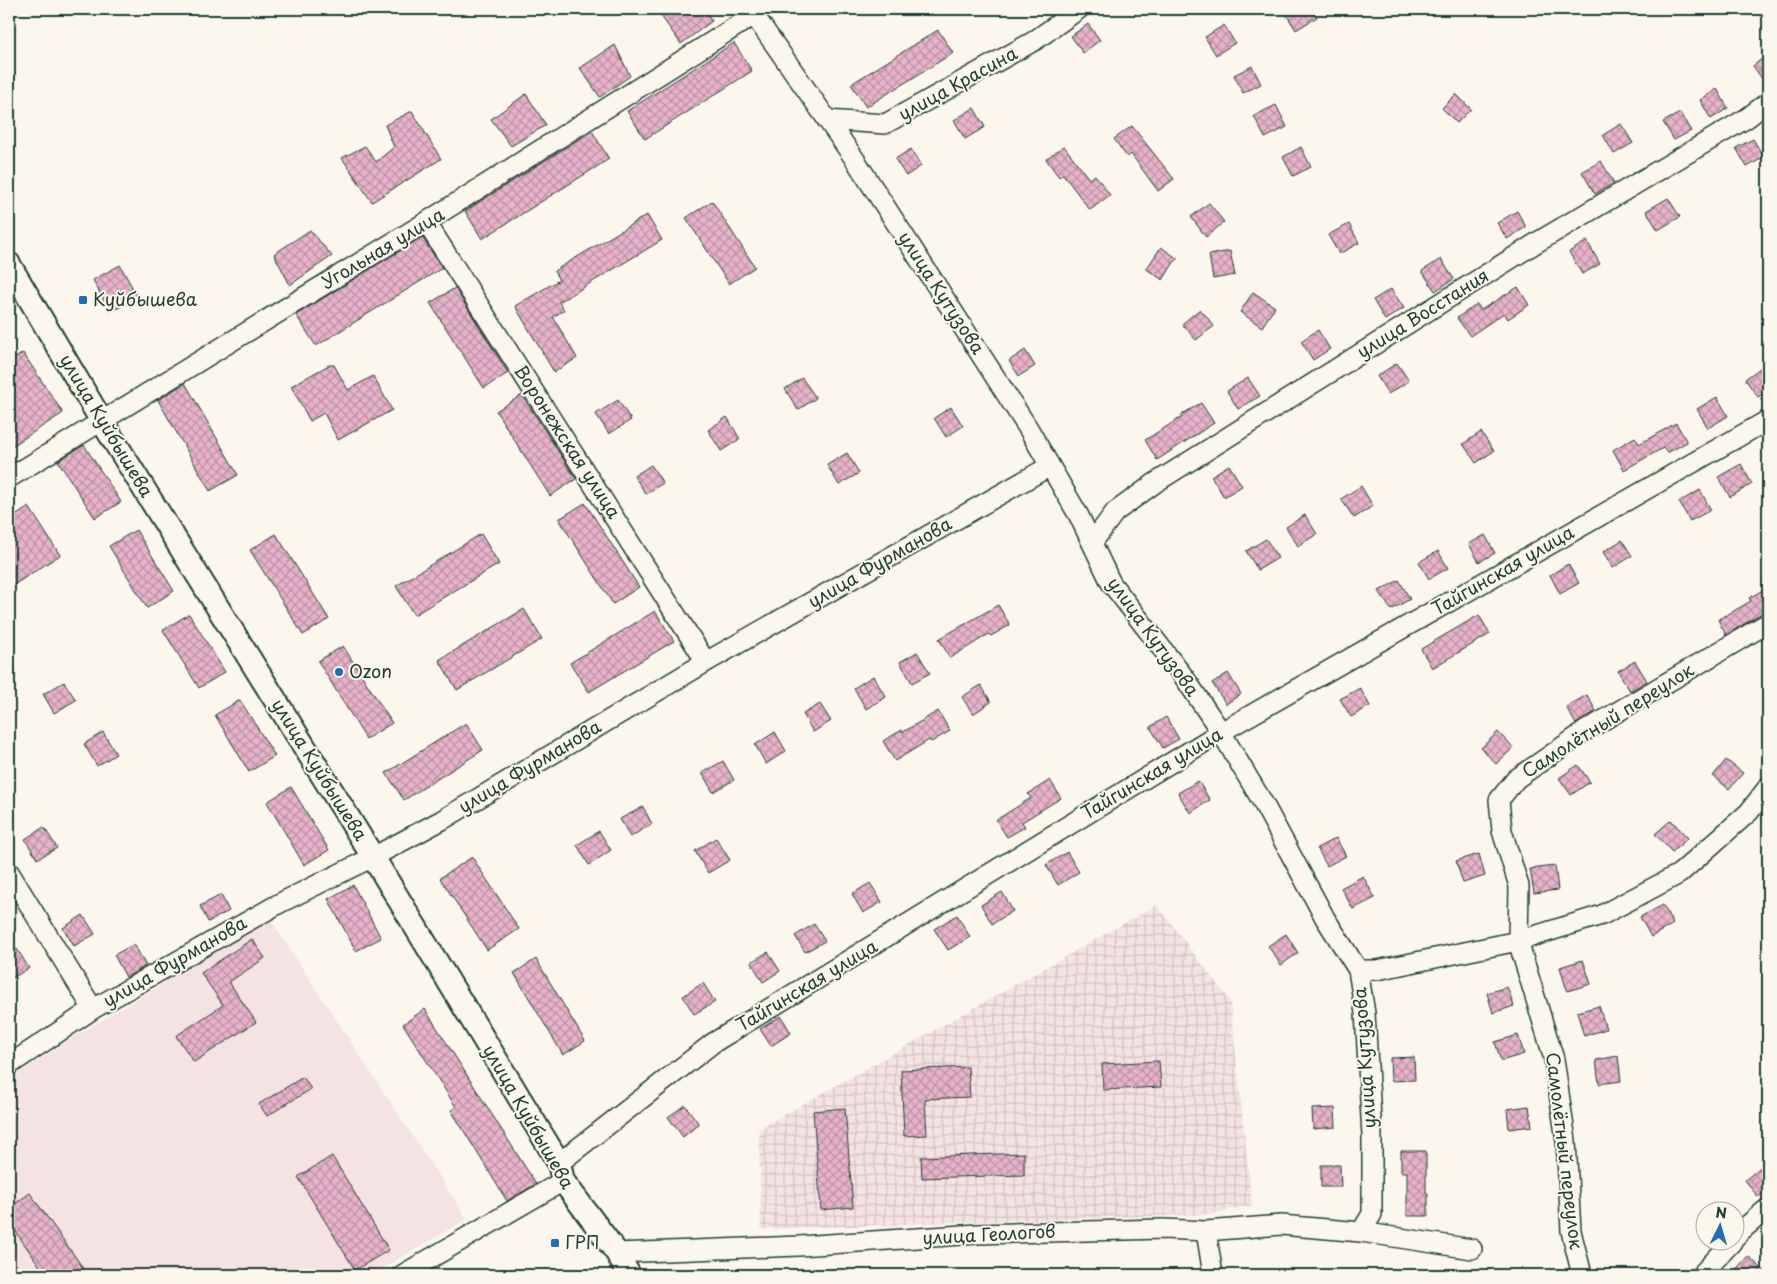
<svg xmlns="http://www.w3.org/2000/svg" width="1777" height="1284" font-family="'Playpen Sans',sans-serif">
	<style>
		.built { fill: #f5e2e2 }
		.industrial { fill: url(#industrial-grid) }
		.building { fill: url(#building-cross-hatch); stroke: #1f3d34 }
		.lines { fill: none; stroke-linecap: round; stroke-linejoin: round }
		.minor-casing { stroke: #1f3d34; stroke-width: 22 }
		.tertiary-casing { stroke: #1f3d34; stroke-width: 26 }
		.minor { stroke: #fbf7ec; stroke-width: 19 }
		.tertiary { stroke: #fbf7ec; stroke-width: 22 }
		.poi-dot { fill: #1f6fb2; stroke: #fbf7ec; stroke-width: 2 }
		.labels { text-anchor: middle; stroke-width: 4; stroke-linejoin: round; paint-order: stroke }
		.street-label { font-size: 18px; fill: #1f3d34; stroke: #fbf7ec }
		.poi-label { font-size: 18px; fill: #1f3d34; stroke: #fbf7ec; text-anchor: start }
	</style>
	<defs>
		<pattern id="industrial-grid" width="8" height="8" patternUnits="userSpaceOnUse" patternTransform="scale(1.25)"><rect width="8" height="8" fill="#f5e2e2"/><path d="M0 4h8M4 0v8" fill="none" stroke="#d2c3c2"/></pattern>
		<pattern id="building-cross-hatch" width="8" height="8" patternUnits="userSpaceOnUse" patternTransform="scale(1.25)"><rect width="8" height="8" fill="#e7b2ca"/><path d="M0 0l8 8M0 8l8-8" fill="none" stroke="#bb92a5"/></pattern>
	</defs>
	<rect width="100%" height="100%" fill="#fbf7ec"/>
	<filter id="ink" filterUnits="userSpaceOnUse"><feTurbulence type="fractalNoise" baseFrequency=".02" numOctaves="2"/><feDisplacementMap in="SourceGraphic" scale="10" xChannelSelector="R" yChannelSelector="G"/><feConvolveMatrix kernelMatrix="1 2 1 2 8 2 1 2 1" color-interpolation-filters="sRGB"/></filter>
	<g filter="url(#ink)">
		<!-- built -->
		<path class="built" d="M270 919 467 1219 371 1275H9V1080L64 1043Z"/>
		<!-- industrial -->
		<path class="industrial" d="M1157 905 1230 1001 1252 1205 1213 1214 761 1229 759 1129Z"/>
		<!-- building -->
		<path class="building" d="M672 9H704L712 21 681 44 661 16Z
			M1283 9H1311L1317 17 1296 30Z
			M1088 24 1100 40 1083 53 1071 36Z
			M1224 25 1235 43 1216 55 1205 37Z
			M938 30 953 53 866 107 851 84Z
			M734 43 752 71 645 139 627 111Z
			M615 45 630 76 600 97 580 68Z
			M1768 54V87L1753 66Z
			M1252 66 1261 84 1243 93 1234 75Z
			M1717 89 1728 108 1711 119 1700 100Z
			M526 94 546 125 511 146 491 119Z
			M1456 94 1471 109 1457 123 1442 108Z
			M1276 105 1287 127 1265 138 1254 116Z
			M974 108 985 127 965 139 954 120Z
			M412 111 441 159 372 202 342 158 365 146 376 162 394 147 385 125Z
			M1680 113 1691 131 1674 140 1663 122Z
			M1621 124 1633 143 1614 154 1603 135Z
			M1132 126 1174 179 1158 191 1131 154 1127 157 1114 139Z
			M592 131 609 159 482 239 465 211Z
			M1753 139 1764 157 1747 167 1736 148Z
			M1064 146 1089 179 1095 175 1110 195 1090 210 1063 174 1059 177 1046 159Z
			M1301 147 1311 167 1293 176 1283 157Z
			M911 149 921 166 906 176 895 159Z
			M1601 161 1614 183 1595 194 1582 172Z
			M1668 198 1680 217 1658 230 1646 211Z
			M712 201 755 267 729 284 686 218Z
			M1209 203 1224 222 1206 237 1191 217Z
			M1517 211 1526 227 1507 239 1497 223Z
			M647 215 662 240 559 302 564 310 553 317 577 358 554 372 515 306 559 280 554 271Z
			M1349 224 1359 243 1339 254 1328 235Z
			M310 230 332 256 290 285 274 254Z
			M422 237 442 268 316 346 296 315Z
			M1587 241 1600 264 1582 274 1569 252Z
			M1161 247 1178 259 1174 262 1163 280 1145 268H1147Z
			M1230 251 1235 275 1213 279 1209 255Z
			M1441 259 1454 279 1435 291 1422 271Z
			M120 265 138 298 110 312 93 280Z
			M1518 287 1529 305 1508 319 1504 313 1470 336 1457 318 1477 304 1481 310Z
			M455 288 508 373 484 388 430 303Z
			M1391 289 1404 308 1385 320 1373 300Z
			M1253 292 1275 307 1262 327 1240 312Z
			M1200 309 1214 326 1196 340 1182 324Z
			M1318 330 1330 349 1313 360 1301 341Z
			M1025 350 1035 366 1019 376 1009 361Z
			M23 353 63 413 9 448V362Z
			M1397 363 1409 381 1388 394 1377 376Z
			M329 365H334L348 390 373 376 392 410 338 440 324 413 310 421 291 386Z
			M1763 366 1768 373V390L1758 397 1745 379Z
			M802 378 816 398 798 410 785 389Z
			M1248 378 1260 396 1238 409 1227 391Z
			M185 383 238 475 210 491 158 400Z
			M522 395 576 479 550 496 496 411Z
			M1717 397 1728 416 1708 428 1697 409Z
			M618 400 631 420 609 434 596 414Z
			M1201 403 1214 423 1157 460 1145 440 1182 417 1181 415Z
			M951 407 963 426 946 437 934 418Z
			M727 417 740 439 721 451 708 430Z
			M1676 423 1687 442 1667 453 1663 448 1624 470 1613 450 1635 437 1639 444Z
			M1481 432 1494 451 1476 463 1463 444Z
			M84 445 121 502 95 518 58 461Z
			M847 453 859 473 839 485 827 465Z
			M1741 464 1752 484 1730 497 1718 477Z
			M651 465 663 483 646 494 634 476Z
			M1229 465 1242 486 1224 497 1211 476Z
			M1361 486 1373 506 1354 518 1341 499Z
			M1700 490 1711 510 1690 521 1679 502Z
			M585 503 639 587 613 604 559 519Z
			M29 507 60 555 9 588V520Z
			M1305 515 1317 534 1298 546 1286 527Z
			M136 530 174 591 147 608 109 546Z
			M276 534 329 619 303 635 250 550Z
			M481 534 499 564 414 615 396 586Z
			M1485 535 1495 553 1479 562 1469 544Z
			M1266 539 1278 558 1258 570 1246 551Z
			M1622 540 1632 556 1613 568 1603 552Z
			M1438 551 1448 568 1429 579 1419 562Z
			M1568 564 1579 583 1560 594 1550 575Z
			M1399 580 1410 599 1391 610 1379 591Z
			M1768 587V612L1762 613 1726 635 1718 620 1751 601 1749 598Z
			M998 605 1010 625 991 636 989 634 950 658 939 639Z
			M524 609 542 639 457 690 439 660Z
			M655 611 674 641 589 692 570 663Z
			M189 614 225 672 199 688 163 630Z
			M1479 615 1490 634 1432 668 1421 649Z
			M343 646 392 723 366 739 318 661Z
			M917 652 930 673 912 683 900 662Z
			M1635 661 1647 681 1630 691 1618 671Z
			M1228 673 1241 694 1226 704 1212 683Z
			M873 676 886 697 866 709 854 688Z
			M64 682 76 700 54 713 43 694Z
			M981 685 991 702 973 714 962 697Z
			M1360 688 1370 706 1351 717 1340 699Z
			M1587 695 1596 711 1576 724 1566 707Z
			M240 700 275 756 249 772 215 715Z
			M820 704 831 721 813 732 803 714Z
			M938 711 950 731 931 742 929 740 895 761 883 741 902 730 903 732Z
			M1166 717 1179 739 1163 748 1150 727Z
			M466 723 483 750 404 800 386 773Z
			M103 732 116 754 97 766 84 744Z
			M775 732 786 751 766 764 755 745Z
			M1498 732 1513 748 1496 764 1481 748Z
			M1726 760 1743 773 1729 789 1713 776Z
			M723 761 734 780 713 792 702 773Z
			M1578 765 1590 782 1571 795 1559 778Z
			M1050 780 1061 798 1022 822 1025 827 1007 837 996 820 1031 798 1028 794Z
			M1198 781 1210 800 1190 813 1178 793Z
			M291 787 329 850 304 865 267 802Z
			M643 807 652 824 630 837 620 819Z
			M1671 820 1688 838 1672 852 1655 834Z
			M44 827 57 848 37 859 25 839Z
			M599 831 611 850 589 865 577 845Z
			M716 838 730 860 708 873 695 851Z
			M1336 838 1346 856 1327 866 1317 848Z
			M1067 852 1079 872 1058 885 1046 865Z
			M1479 854 1485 876 1463 883 1456 861Z
			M472 857 519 929 487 950 440 878Z
			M1555 866 1558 890 1534 893 1530 869Z
			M1363 876 1375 898 1353 909 1341 888Z
			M870 883 882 902 863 913 852 894Z
			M353 885 381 938 356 951 328 899Z
			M1002 892 1013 911 992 924 981 905Z
			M221 895 229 911 208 922 200 906Z
			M1663 905 1673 924 1651 937 1640 917Z
			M83 915 95 934 74 946 63 928Z
			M957 915 970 937 948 950 934 929Z
			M814 924 825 941 805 952 795 936Z
			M1286 934 1298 953 1281 965 1268 946Z
			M252 939 265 958 229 982 256 1022 194 1062 176 1036 223 1005 201 973Z
			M134 944 146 966 126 977 114 955Z
			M17 949 29 968 13 978 9 972V954Z
			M768 952 780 971 763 982 751 962Z
			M536 959 585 1041 563 1055 514 973Z
			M1583 960 1591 984 1567 991 1560 967Z
			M703 983 715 1002 694 1014 683 996Z
			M1507 987 1514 1006 1493 1013 1487 993Z
			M1599 1006 1606 1029 1584 1036 1577 1012Z
			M425 1009 536 1184 507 1201 451 1110 456 1107 403 1024Z
			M781 1016 791 1033 771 1046 760 1029Z
			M1518 1035 1524 1054 1501 1061 1495 1042Z
			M1618 1056 1621 1081 1599 1084 1596 1060Z
			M1414 1057 1415 1080 1391 1081 1390 1058Z
			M1159 1061 1161 1087 1103 1090 1102 1064Z
			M968 1067 970 1097 925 1099 927 1135 904 1136 901 1070Z
			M303 1077 311 1089 267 1116 259 1104Z
			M685 1105 699 1124 683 1137 668 1117Z
			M1529 1106 1532 1126 1509 1129 1507 1109Z
			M845 1108 853 1207 821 1210 813 1111Z
			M1335 1108 1336 1127 1313 1129 1312 1109Z
			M1401 1151H1426V1193H1428V1216H1407V1172H1401Z
			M1024 1153V1175L922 1178 921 1157Z
			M332 1156 389 1250 355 1270 298 1177Z
			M1768 1161V1189L1758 1197 1745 1180Z
			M1321 1165H1340L1341 1187H1321Z
			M30 1193 88 1275H46L9 1222V1208Z
			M1748 1256 1768 1274V1275H1731Z"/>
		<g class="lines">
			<defs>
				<path id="minor" d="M752 9 754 15 854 158 1028 428 1079 516 1111 583 1184 677 1221 732 1262 801 1325 918 1358 970 1365 1013 1372 1136V1214L1361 1232
					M827 120 885 124 1034 41 1079 9
					M426 222 706 662
					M9 478 426 222 754 15
					M1092 543 1115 512 1155 483 1536 243 1747 118 1768 102
					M9 872 93 1009
					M1358 970H1377L1518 941 1602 915 1679 874 1749 812 1768 787
					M9 1065 93 1009 280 903 373 857 442 820 706 662 1050 466
					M559 1163 713 1043 1221 732 1768 420
					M1206 1231 1213 1275
					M1734 1238 1742 1230 1768 1208
					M617 1253 799 1246 977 1234 1163 1229 1206 1231 1281 1225 1361 1232 1472 1249
					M402 1275 563 1181
					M1582 1275 1571 1231 1566 1141 1554 1059 1518 941 1519 886 1502 831 1499 800 1516 779 1585 731 1768 623
					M1701 1275 1732 1242"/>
				<path id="tertiary" d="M9 264 101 420 373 857 559 1163 563 1181 617 1253 629 1275"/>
			</defs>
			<!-- minor casing -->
			<use href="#minor" class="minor-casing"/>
			<!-- tertiary casing -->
			<use href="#tertiary" class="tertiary-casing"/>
			<!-- minor -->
			<use href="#minor" class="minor"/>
			<!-- tertiary -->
			<use href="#tertiary" class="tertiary"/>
		</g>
	</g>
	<!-- markers -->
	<g class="poi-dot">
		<rect x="78" y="295" width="10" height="10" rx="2.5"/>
		<circle cx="339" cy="672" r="5"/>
		<rect x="550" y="1238" width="10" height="10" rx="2.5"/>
	</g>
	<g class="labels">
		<!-- street labels -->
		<g class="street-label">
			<text transform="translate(958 84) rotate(-29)" y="6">улица Красина</text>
			<text transform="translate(383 249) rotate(-31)" y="6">Угольная улица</text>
			<text transform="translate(941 293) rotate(57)" y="6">улица Кутузова</text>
			<text transform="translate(1423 314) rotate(-32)" y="6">улица Восстания</text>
			<text transform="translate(106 426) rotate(59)" y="6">улица Куйбышева</text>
			<text transform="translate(567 442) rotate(57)" y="6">Воронежская улица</text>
			<text transform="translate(880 563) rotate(-30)" y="6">улица Фурманова</text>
			<text transform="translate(1503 571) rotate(-30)" y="6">Тайгинская улица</text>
			<text transform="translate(1153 637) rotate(54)" y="6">улица Кутузова</text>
			<text transform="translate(1608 721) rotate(-32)" y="6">Самолётный переулок</text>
			<text transform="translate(530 767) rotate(-31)" y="6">улица Фурманова</text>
			<text transform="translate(319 770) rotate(58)" y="6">улица Куйбышева</text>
			<text transform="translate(1152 774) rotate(-31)" y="6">Тайгинская улица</text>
			<text transform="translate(175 962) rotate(-30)" y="6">улица Фурманова</text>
			<text transform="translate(807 986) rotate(-31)" y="6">Тайгинская улица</text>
			<text transform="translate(1365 1058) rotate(-94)" y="6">улица Кутузова</text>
			<text transform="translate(528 1117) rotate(60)" y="6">улица Куйбышева</text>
			<text transform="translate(1564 1151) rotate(83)" y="6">Самолётный переулок</text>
			<text transform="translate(989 1235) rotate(-3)" y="6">улица Геологов</text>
		</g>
		<!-- poi labels -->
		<g class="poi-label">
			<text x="93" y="306">Куйбышева</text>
			<text x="349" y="678">Ozon</text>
			<text x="565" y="1249">ГРП</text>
		</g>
	</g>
	<!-- margin -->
	<rect width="1777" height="1284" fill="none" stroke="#fbf7ec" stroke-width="30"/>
	<rect x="15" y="15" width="1747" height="1254" fill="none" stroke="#1f3d34" stroke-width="2" filter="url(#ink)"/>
	<!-- north arrow -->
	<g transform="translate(1720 1226) rotate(5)"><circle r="24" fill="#fbf7ec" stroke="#a3ada2"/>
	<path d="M0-4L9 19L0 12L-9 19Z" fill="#1f6fb2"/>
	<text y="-8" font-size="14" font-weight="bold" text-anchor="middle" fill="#1f3d34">N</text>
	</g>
</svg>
